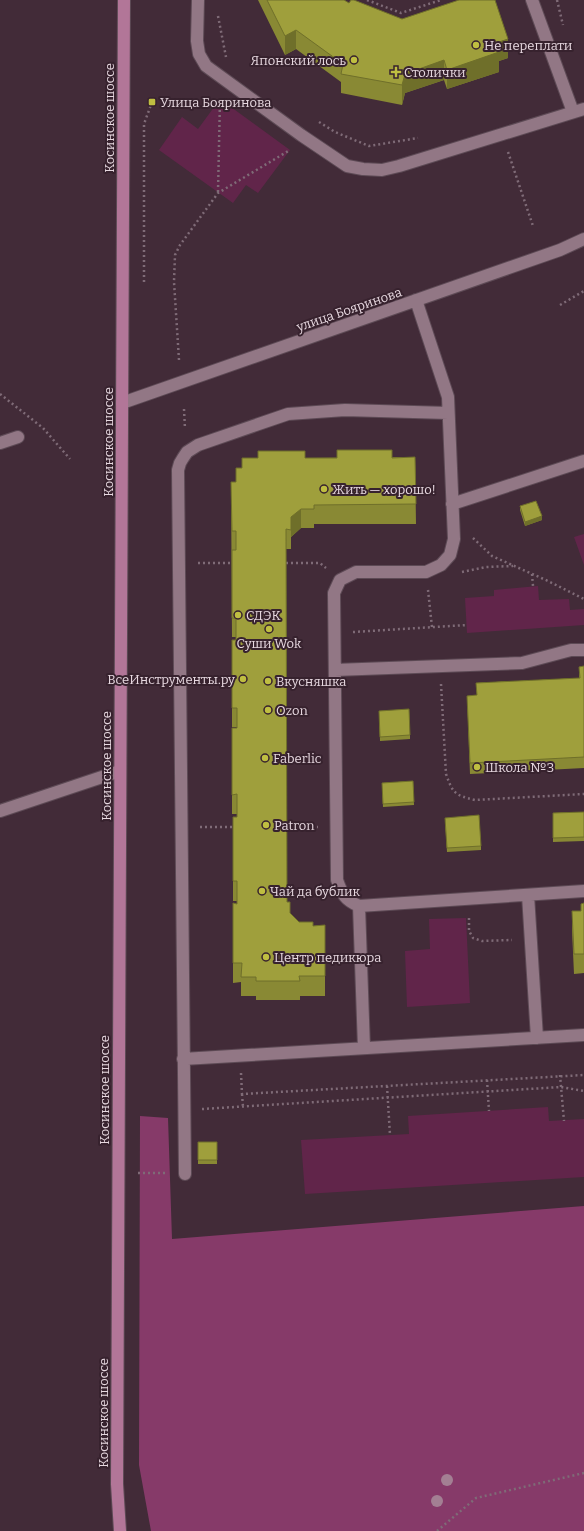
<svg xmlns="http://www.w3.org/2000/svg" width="584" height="1531" font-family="Bitter,serif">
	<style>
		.green { fill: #61254a }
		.forest { fill: #863a69 }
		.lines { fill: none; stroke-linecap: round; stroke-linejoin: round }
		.minor-casing { stroke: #5d4a55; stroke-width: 14 }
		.major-casing { stroke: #5d4a55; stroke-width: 14 }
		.path { stroke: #7f6b77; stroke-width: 2.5; stroke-dasharray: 2 3; stroke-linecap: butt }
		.minor { stroke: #927785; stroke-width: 12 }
		.major { stroke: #b27698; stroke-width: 12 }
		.tree { fill: #a37f93 }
		.wall { fill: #898934 }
		.shaded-wall { fill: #6f6f2a }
		.building { fill: #9f9f3c; stroke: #6f6f2a }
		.poi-dot { fill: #bfbe41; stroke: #37222e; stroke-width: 1.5 }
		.labels { text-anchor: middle; stroke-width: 4; stroke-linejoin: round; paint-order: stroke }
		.poi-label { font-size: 13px; fill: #e7d8e0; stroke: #37222e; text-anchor: start }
		.street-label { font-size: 13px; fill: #e7d8e0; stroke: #37222e }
	</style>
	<rect width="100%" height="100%" fill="#422b38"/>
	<!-- green -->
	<path class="green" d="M220 99 290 150 258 193 246 185 233 203 159 150 182 117 198 129Z
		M584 534V565L574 537Z
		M538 586 539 600 569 599 570 610 584 609V625L467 633 465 598 494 596V590Z
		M466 918 470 1003 407 1007 405 951 430 949 429 919Z
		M548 1107 549 1121 584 1119V1177L305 1194 301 1140 409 1134 408 1116Z"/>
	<!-- forest -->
	<path class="forest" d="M140 1116 168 1118 172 1239 584 1206V1531H151L139 1465Z"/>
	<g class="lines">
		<defs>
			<path id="minor" d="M198 0 197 41 199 54 206 66 301 135 347 166 363 169 382 170 399 166 584 109
				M532 0 573 112
				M122 403 560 250 584 239
				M0 443 18 437
				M452 504 584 461
				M335 670 522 663 571 650H584
				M0 811 120 771
				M528 895 537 1038
				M359 906 584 891
				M364 1048 359 906C345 900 342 894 337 880L334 593 340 580 356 572H426L441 565 450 555 454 539 448 397 416 300
				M183 1059 584 1035
				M185 1174 178 470 180 463 183 458 187 452 198 445 288 414 345 410 448 413"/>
			<path id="major" d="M120 1531 117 1484 124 0"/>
		</defs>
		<!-- minor casing -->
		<use href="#minor" class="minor-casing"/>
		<!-- major casing -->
		<use href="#major" class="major-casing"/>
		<!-- path -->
		<path class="path" d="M367 0 401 13 441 0
			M557 0 563 25
			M218 16 226 57
			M319 122 335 132 369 146 418 138
			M508 152 533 226
			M218 192 220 99
			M144 282V124L152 102
			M560 305 584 291
			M179 360 174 282 175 255 180 245 218 193 290 150
			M0 394 43 428 70 459
			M184 409 185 429
			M473 538 492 556 548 581 584 599
			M198 563H235
			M286 563H320L326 568
			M462 572 486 567 513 566
			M532 574 533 586
			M428 590 432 627
			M353 632 467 625
			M441 684 446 774C453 794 455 795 475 800L584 794
			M200 827H235
			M287 827H318
			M469 918V931L473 938 482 941 512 940
			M241 1073 242 1094 584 1075
			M560 1075 564 1121
			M487 1080 489 1111
			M387 1086 390 1135
			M242 1094 243 1107
			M202 1109 561 1087 584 1091
			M138 1173H167
			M437 1531 476 1498 584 1473"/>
		<!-- minor -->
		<use href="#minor" class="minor"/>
		<!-- major -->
		<use href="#major" class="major"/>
	</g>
	<!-- trees -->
	<g class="tree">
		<circle cx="447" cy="1480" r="6"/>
		<circle cx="437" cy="1501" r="6"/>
	</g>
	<!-- wall -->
	<path class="wall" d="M258 0H344L349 3 402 19 508 58 499 61V72L447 89 444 80 405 93 402 105 341 93V82L296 49 285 55Z
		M415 457 416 524H314V528H301L291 537V549H286L287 902 290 913 299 922 313 926 325 925V996H300V1000H256V996H241V982L233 983V903L237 904V901H233V817H237V814H232V728H237V727H232V640H236V637H232L231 482H236L242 468 305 458Z
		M520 506 542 520 525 526 520 510Z
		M584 666V768L470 774 467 696 477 695 476 683 579 678V667Z
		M379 711 410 735V739L380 741Z
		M413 781 414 805 383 807 382 783Z
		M584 812V841L553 842V813Z
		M445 821 481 846V850L447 852Z
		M584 903V973L574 974 572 930V911H581Z
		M198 1142H217V1164H198Z"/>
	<!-- shaded-wall -->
	<path class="shaded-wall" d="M296 30V49L285 55V36Z
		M508 39V58L499 61V72L447 89V70L496 43Z
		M444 60V80L405 93 402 105V85L405 74Z
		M301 509V528L291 537V517Z
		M542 516V520L525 526V522Z"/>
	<!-- building -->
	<path class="building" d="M267 0H344L349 3 351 0H354L402 19 459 0H495L508 39 496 43 499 52 447 70 444 60 405 74 402 85 341 74 343 64 296 30 285 36Z
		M337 450H392V458L415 457 416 504 314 505V509H301L291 517V530L286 529 287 902H290V913L299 922H313V926L325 925V976H299L300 981H256V977H241L242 963H233V903L237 904V881H233V817H237V794L232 795V728H237V708H232V640H236V618H232V550H236V531H232L231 482H236V468H242V458H258V451H305V458H337Z
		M536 501 542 516 525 522 520 506Z
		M584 666V757L470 763 467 696 477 695 476 683 580 678 579 667Z
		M409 709 410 735 380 737 379 711Z
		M413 781 414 802 383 804 382 783Z
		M584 812V837L553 838V813Z
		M479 815 481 846 447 848 445 818Z
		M584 903V954H574L572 911H581V904Z
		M198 1142H217V1160H198Z"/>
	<!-- markers -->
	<g class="poi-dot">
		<circle cx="476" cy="45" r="4"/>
		<circle cx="354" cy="60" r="4"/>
		<path d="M394 66h4v4h4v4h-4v4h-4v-4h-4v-4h4z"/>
		<rect x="148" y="98" width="8" height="8" rx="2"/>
		<circle cx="324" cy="489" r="4"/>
		<circle cx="238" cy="615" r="4"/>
		<circle cx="269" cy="629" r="4"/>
		<circle cx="243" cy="679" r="4"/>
		<circle cx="268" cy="681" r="4"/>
		<circle cx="268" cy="710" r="4"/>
		<circle cx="265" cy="758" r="4"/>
		<circle cx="477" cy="767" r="4"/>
		<circle cx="266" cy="825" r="4"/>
		<circle cx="262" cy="891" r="4"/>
		<circle cx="266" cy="957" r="4"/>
	</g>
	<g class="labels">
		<!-- poi labels -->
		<g class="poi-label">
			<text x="484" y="50">Не переплати</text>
			<text x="346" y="65" text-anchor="end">Японский лось</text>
			<text x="404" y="77">Столички</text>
			<text x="160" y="107">Улица Бояринова</text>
			<text x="332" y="494">Жить — хорошо!</text>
			<text x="246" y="620">СДЭК</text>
			<text x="269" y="648" text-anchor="middle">Суши Wok</text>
			<text x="235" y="684" text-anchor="end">ВсеИнструменты.ру</text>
			<text x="276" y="686">Вкусняшка</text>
			<text x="276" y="715">Ozon</text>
			<text x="273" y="763">Faberlic</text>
			<text x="485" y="772">Школа №3</text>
			<text x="274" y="830">Patron</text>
			<text x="270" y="896">Чай да бублик</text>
			<text x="274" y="962">Центр педикюра</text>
		</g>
		<!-- street labels -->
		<g class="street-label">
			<text transform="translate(109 118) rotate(-90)" y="5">Косинское шоссе</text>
			<text transform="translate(349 309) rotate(-19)" y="5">улица Бояринова</text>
			<text transform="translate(108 442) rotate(-90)" y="5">Косинское шоссе</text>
			<text transform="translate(106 766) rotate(-90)" y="5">Косинское шоссе</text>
			<text transform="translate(104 1090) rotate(-90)" y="5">Косинское шоссе</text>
			<text transform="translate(103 1413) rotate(-90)" y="5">Косинское шоссе</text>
		</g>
	</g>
</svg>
